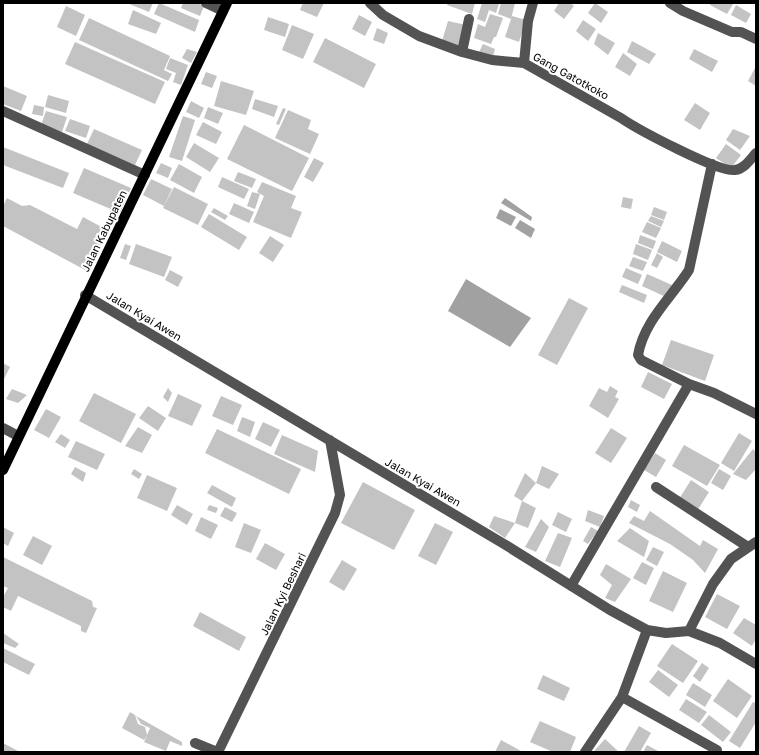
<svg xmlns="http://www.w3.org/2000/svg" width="759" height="755" font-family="'Golos Text',sans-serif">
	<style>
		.water { fill: #a1a1a1 }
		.building { fill: #c3c3c3 }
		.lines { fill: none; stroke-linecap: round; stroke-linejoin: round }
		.minor { stroke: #535353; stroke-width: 10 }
		.major { stroke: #000; stroke-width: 10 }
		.labels { text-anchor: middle; stroke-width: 4; stroke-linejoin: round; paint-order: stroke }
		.street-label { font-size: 11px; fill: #000; stroke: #fff }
	</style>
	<rect width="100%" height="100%" fill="#fff"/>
	<!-- water -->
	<path class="water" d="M505 198 532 217 531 221 501 203Z
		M500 209 516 217 511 226 496 218Z
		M520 220 535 229 531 238 515 228Z
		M466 279 531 318 510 347 448 311Z"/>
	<!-- building -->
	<path class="building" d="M127 3H153L149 12Z
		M159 3 199 20 195 32 154 14Z
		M183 3H197L204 6 200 16 181 8Z
		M303 3H324L317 17 300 10Z
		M448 3H475L472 14 447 5Z
		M482 3 499 4 496 13 489 10 485 22 477 19Z
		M501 3H515L511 19 498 14Z
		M559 3H570L574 6 564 19 554 11Z
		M595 3 608 12 601 23 588 13Z
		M711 3H731L733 4 727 14 710 5Z
		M736 5 751 14 746 23 731 15Z
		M66 6 85 15 76 36 57 27Z
		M133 10 161 23 156 34 128 24Z
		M490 14 503 18 496 37H494L491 44 474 38 478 24 485 27Z
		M359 15 372 22 365 36 352 29Z
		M512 16 526 20 519 42 505 37Z
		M268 17 289 24 285 37 264 30Z
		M89 18 170 56 164 70 172 74 168 81 79 40Z
		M583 20 596 29 588 41 576 31Z
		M448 21 466 25 461 46 442 41Z
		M292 25 314 34 303 59 282 50Z
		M377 28 388 33 384 44 373 40Z
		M598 33 615 43 608 55 594 44Z
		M325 38 376 64 364 88 313 62Z
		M632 41 656 54 649 64 627 52Z
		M75 42 165 82 155 104 65 64Z
		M483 44 495 49 492 60 478 54Z
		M187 49 197 52 191 63 182 58Z
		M694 49 718 61 712 72 689 59Z
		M623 53 637 64 630 76 615 67Z
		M170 58 188 65 181 85 173 82 176 73 166 69Z
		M756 66V86L748 81Z
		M206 72 217 76 212 88 201 84Z
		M221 81 254 91 246 115 214 106Z
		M3 86 27 96 21 111 3 104Z
		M48 95 69 101 66 113 45 107Z
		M255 99 278 106 274 117 252 109Z
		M191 101 204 108 199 118 186 112Z
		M695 103 710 113 700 130 684 120Z
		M34 105 44 107 43 116 32 114Z
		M208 107 223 113 218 124 204 118Z
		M283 108 286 109 279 125 276 124Z
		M288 110 311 120 308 129 319 134 310 154 275 138Z
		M46 111 67 117 62 132 41 125Z
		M183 116 195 120 182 161 169 157Z
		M70 119 90 126 86 138 65 131Z
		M203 122 222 132 216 144 196 135Z
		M244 125 309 158 292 191 227 159Z
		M94 129 142 150 135 165 87 144Z
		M733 129 750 136 740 150 726 140Z
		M194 143 219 158 210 172 186 157Z
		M726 144 741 155 731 168 716 158Z
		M3 147 69 173 63 188 3 165Z
		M314 158 324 163 313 182 304 177Z
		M161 163 172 168 168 178 156 173Z
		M179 164 202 177 194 193 170 180Z
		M84 168 131 188 120 213 73 193Z
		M238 172 256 179 252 188 234 181Z
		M222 177 249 189 244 199 218 187Z
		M151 179 172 189 164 206 143 195Z
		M262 182 296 196 291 208 302 212 291 238 253 222 264 196 257 192Z
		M174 187 208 204 198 225 163 208Z
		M252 192 260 194 255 209 247 206Z
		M623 197 633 199 631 209 621 207Z
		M7 198 22 206 30 205 77 229 83 217 109 231 87 271 3 226V206Z
		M234 203 254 212 249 223 229 214Z
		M654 207 667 212 664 220 651 215Z
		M214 208 228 216 225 220 211 212Z
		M209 214 247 237 239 250 201 227Z
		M651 216 664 221 661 227 648 221Z
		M647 222 661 228 656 238 642 232Z
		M640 235 656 241 653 249 638 243Z
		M270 236 284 245 273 262 259 253Z
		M662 241 682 251 677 262 657 252Z
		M125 244 131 246 126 260 120 258Z
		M136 244 172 257 164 277 129 264Z
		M636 244 652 250 648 260 633 254Z
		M657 253 663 257 657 268 651 265Z
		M633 257 647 262 643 271 629 266Z
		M626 268 642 275 638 284 622 277Z
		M170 270 183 277 178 287 165 280Z
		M647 274 672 285 666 297 642 286Z
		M622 285 647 295 644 303 619 292Z
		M569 298 588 308 557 365 538 355Z
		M671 340 714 355 705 381 662 365Z
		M3 363 10 367 3 381Z
		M648 372 672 384 664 399 641 387Z
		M610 386 618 391 615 397 619 399 608 418 589 406 599 388 607 392Z
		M168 388 172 393 168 402 163 397Z
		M12 389 27 395 18 403 6 399Z
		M94 393 136 414 121 443 79 421Z
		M178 394 202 405 192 426 168 416Z
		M221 396 242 405 233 425 212 416Z
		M148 406 166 418 158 431 139 418Z
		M46 409 61 417 49 438 34 430Z
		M242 417 255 422 250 437 237 431Z
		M263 422 280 430 271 447 255 439Z
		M138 427 152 435 142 453 125 446Z
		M611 428 627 438 611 463 595 453Z
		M217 429 301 469 289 494 205 453Z
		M739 433 752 441 734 471 721 463Z
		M61 434 70 440 65 448 55 442Z
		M282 435 318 451 315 472 274 454Z
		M76 441 105 454 97 470 68 457Z
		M684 445 720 465 707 486 672 466Z
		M753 449 756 452V469L746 480 733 474Z
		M655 453 666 460 656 477 644 470Z
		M542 466 559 474 549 489 536 483 522 501 536 508 528 528 515 523 522 501 514 496 525 473 536 483Z
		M75 467 86 473 83 482 71 474Z
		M134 469 142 474 139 479 131 474Z
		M719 469 731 476 723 490 711 483Z
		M147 475 177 488 167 511 137 498Z
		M691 480 709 492 697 511 679 499Z
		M363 482 415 510 394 550 341 523Z
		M212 485 236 498 232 507 207 493Z
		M631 500 640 505 637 512 628 507Z
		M177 505 193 514 187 525 171 515Z
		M209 505 218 508 216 513 207 510Z
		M225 507 237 513 232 522 220 516Z
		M588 510 604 516 600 527 585 521Z
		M650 511 700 546 703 540 718 549 705 573 693 560 670 544 629 523 634 516 644 521Z
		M558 512 572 519 566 532 552 525Z
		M494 516 515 523 505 538 489 527Z
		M201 517 218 525 211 539 195 531Z
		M541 519 549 527 536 552 525 547Z
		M244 523 261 530 251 553 235 547Z
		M435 523 453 532 436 565 418 556Z
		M3 527 14 533 8 546 3 543Z
		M591 527 598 531 588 544 583 541Z
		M630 528 649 541 644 557 617 541Z
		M558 533 572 538 560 567 545 561Z
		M33 536 52 546 42 565 23 555Z
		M265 543 285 554 276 570 256 559Z
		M653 547 664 552 657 566 646 560Z
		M3 557 92 601 93 607 97 608 86 633 81 631V626L18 596 11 611 3 607V597L8 588 3 586Z
		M342 560 357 569 344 591 329 582Z
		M642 562 654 568 646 585 633 578Z
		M606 564 631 579 615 602 605 598 612 585 600 575Z
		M663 571 687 583 673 612 649 601Z
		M717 594 740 606 727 629 705 617Z
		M200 612 246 637 239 651 193 626Z
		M744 618 756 625V639L752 646 733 633Z
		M3 633 19 644 15 648 3 643Z
		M672 644 698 661 683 683 657 666Z
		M3 648 35 664 29 675 3 662Z
		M702 663 709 668 700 682 693 676Z
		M658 670 678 685 669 697 649 682Z
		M543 675 570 688 564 701 537 689Z
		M728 679 752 696 737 718 713 701Z
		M693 683 712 695 705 707 686 695Z
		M686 699 707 712 699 723 679 710Z
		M753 702 756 703V722L740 748 729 741Z
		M130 712 135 715 138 724 145 727 147 735 144 740 122 728Z
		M709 715 731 732 723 742 701 725Z
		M136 716 182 742V746L170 741 166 751 144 742 150 728 141 724Z
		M540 721 576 737 570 752H553L530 742Z
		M639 726 651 733 640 752H624Z
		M605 739 619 752H593Z
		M501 740 521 751 520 752H495Z
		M3 743 20 752H3Z
		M647 745 660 752H643Z"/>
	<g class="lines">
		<!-- minor -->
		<path class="minor" d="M206 3 223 11
			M370 3 383 15 419 36 462 52 492 60 524 63 621 118C637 129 719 173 735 170 744 169 750 160 756 153
			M670 3 683 11 732 32H741L756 39
			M462 52 469 19
			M524 63 528 21 533 3
			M3 111 145 175
			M712 164 689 270C671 298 644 321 638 355L641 360 689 384 714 393 756 414
			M85 295 504 544 610 610 647 630 666 633 689 631 720 643 756 664
			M3 428 18 436
			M656 487 748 547
			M571 586 689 384
			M689 631 713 584 731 559 756 542
			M622 697 717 750
			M195 743 217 752
			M218 752 335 513 340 495 330 440
			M585 752 622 697 647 630"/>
		<!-- major -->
		<path class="major" d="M3 470 227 3"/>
	</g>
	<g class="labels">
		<!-- street labels -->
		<g class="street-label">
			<text transform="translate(571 76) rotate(29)" y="4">Gang Gatotkoko</text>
			<text transform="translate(104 231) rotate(-64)" y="4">Jalan Kabupaten</text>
			<text transform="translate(144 316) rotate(31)" y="4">Jalan Kyai Awen</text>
			<text transform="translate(423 482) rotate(30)" y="4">Jalan Kyai Awen</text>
			<text transform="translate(283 594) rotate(-64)" y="4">Jalan Kyi Beshari</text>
		</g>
	</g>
	<!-- border -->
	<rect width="759" height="755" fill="none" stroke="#000000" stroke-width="8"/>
</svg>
